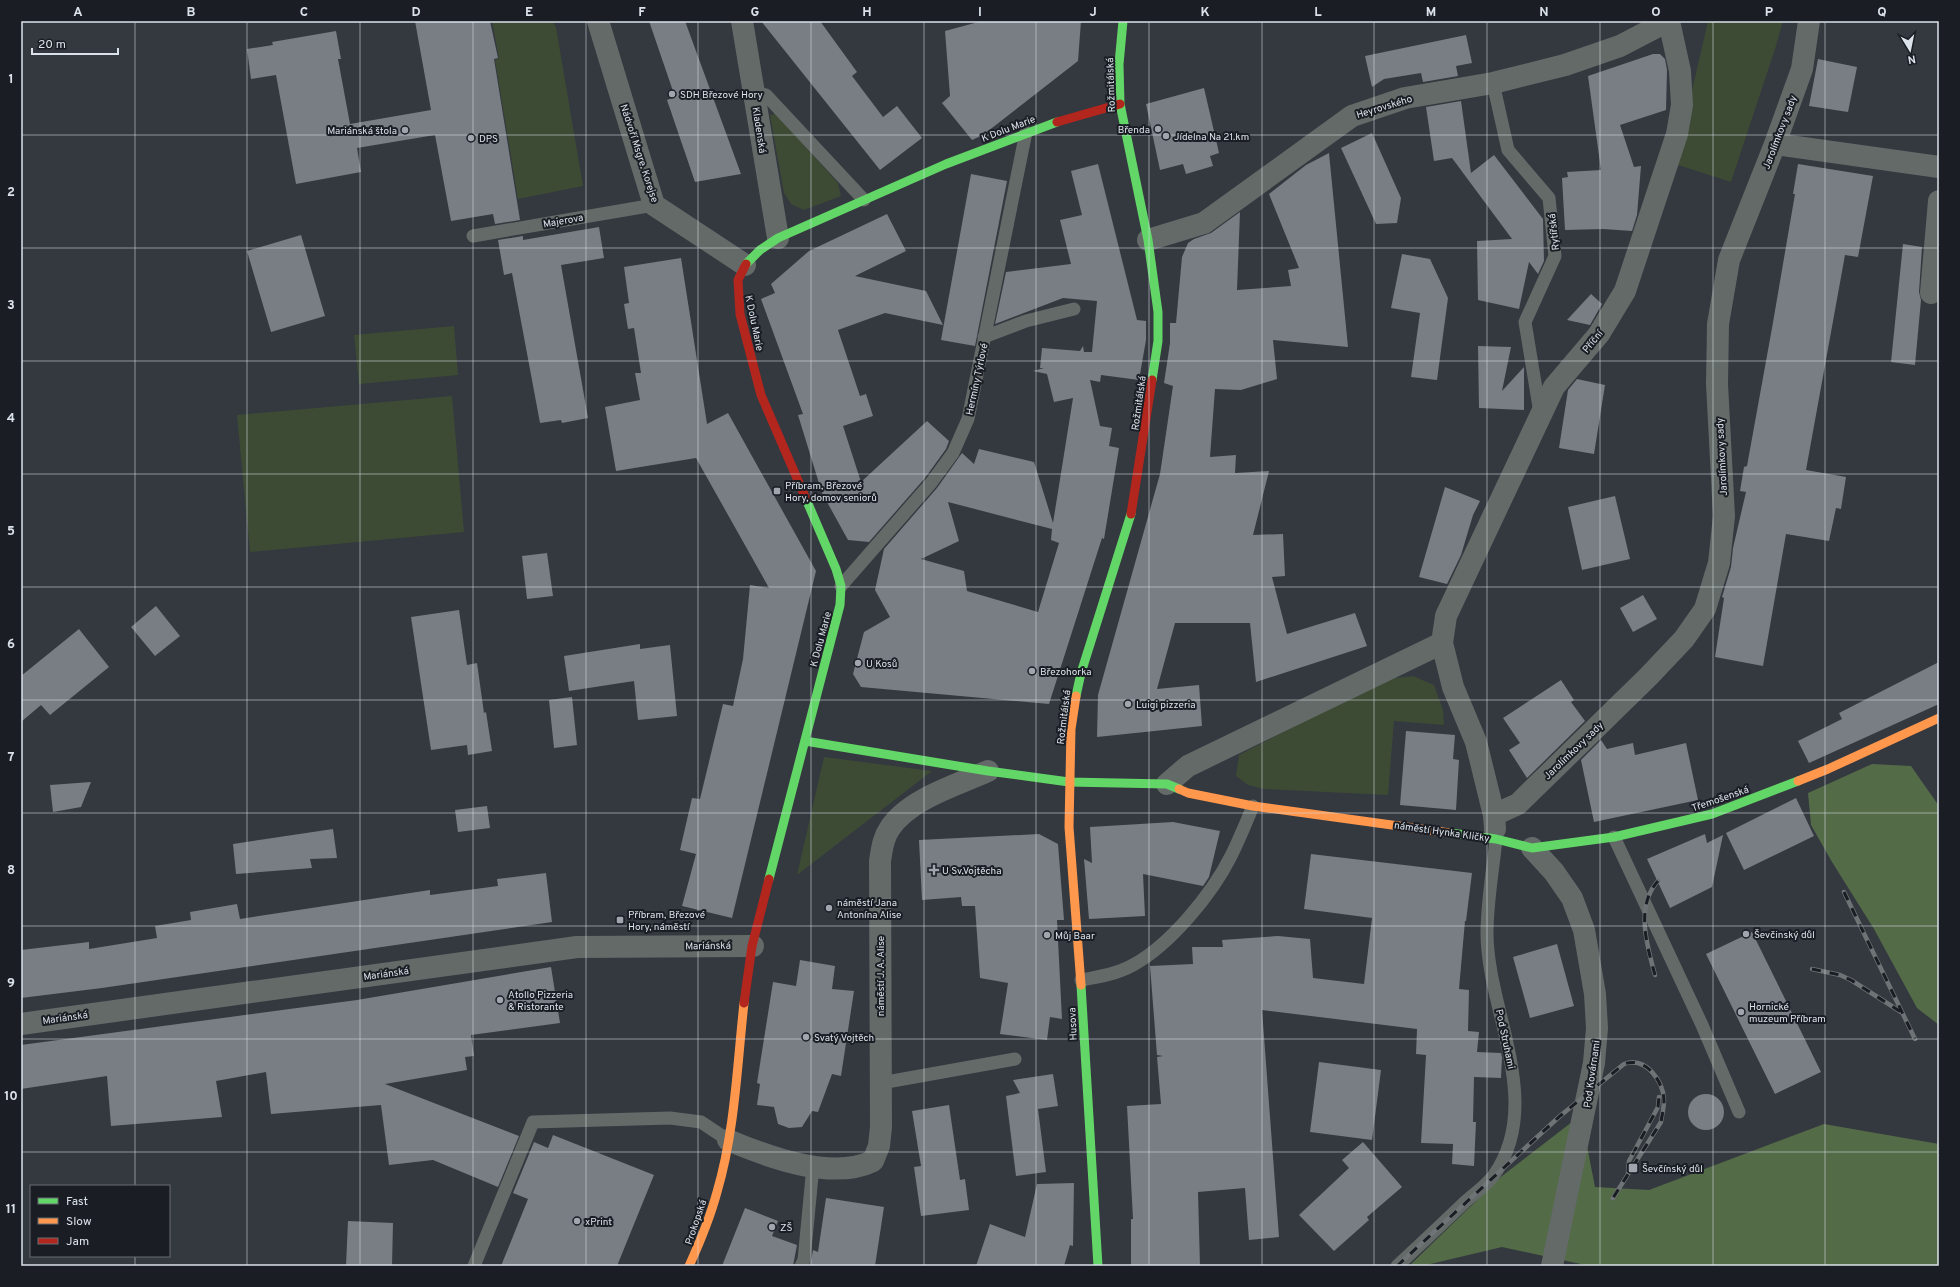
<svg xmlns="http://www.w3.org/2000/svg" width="1960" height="1287" font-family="Overpass,sans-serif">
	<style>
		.green { fill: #3d4b35 }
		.forest { fill: #546b48 }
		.building { fill: #797d84; fill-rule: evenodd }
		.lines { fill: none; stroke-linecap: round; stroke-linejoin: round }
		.lane { stroke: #646a68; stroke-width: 13 }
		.street { stroke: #646a68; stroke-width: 22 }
		.fast { stroke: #63d668; stroke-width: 9 }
		.slow { stroke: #ff974d; stroke-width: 9 }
		.jam { stroke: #b3261e; stroke-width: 9 }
		.rail-casing { stroke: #6e7375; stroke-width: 4.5 }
		.rail { stroke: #1a1e24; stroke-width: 3; stroke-dasharray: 9; stroke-linecap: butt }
		.grid { fill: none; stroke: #dce2ea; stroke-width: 1; stroke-opacity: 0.55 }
		.poi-dot { fill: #a1a6ae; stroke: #1a1e24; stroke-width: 1.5 }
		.labels { text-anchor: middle; stroke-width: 4; stroke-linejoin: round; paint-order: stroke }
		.street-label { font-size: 10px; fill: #dce2ea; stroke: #1a1e24 }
		.poi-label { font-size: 10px; fill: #dce2ea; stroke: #1a1e24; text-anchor: start }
		.neatline { fill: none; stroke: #dce2ea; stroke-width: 1.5 }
		.grid-label { font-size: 13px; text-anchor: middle; font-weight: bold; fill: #dce2ea }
	</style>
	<rect width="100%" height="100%" fill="#34383f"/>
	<!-- green -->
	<path class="green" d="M492 21H552L556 27 583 186 518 199 495 60 499 58Z
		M1708 21H1783L1775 49 1731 182 1675 164Z
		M776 114 838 183 841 196 804 210 791 204 784 193 770 115Z
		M454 326 458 375 359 384 354 335Z
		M452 396 464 532 250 552 237 415Z
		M1413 676 1434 685 1443 710 1444 725 1394 721 1388 795 1264 789 1248 785 1236 776 1239 755 1387 679Z
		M824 757 932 771 797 875Z"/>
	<!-- forest -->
	<path class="forest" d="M1872 764 1911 766 1939 806V1025L1917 1008 1874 929 1832 862 1811 825 1808 793Z
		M1581 1115 1595 1187 1649 1190 1824 1124 1939 1144V1266H1590L1502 1247 1422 1266H1409L1502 1176Z"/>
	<!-- building -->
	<path class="building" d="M415 21H490L498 58 494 59 520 220 495 224 493 214 451 221 435 135 357 148 361 172 296 184 276 75 251 79 247 49 273 45 272 42 336 31 341 59H338L350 124 431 110Z
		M649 21H685L741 174 695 182 667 100 675 97Z
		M761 21H820L857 72 852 76 883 117 897 106 922 138 880 170Z
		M982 21H1081L1078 61 983 135 972 140 942 103 950 96 945 31Z
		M1466 35 1472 63 1456 66 1458 76 1423 82 1421 73 1384 79 1372 87 1365 56Z
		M1653 54H1660L1665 59 1667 70 1666 110 1620 125 1634 167 1641 166 1637 215 1632 231 1603 229 1565 230 1562 178 1568 177 1567 172 1601 170 1588 76Z
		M1818 59 1857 67 1848 112 1809 106Z
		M1204 88 1219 153 1210 156 1213 166 1186 174 1183 164 1160 170 1146 104Z
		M1461 101 1471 173 1494 155 1543 219 1544 261 1538 274 1529 262 1519 309 1478 300 1477 241 1512 239 1452 158 1434 161 1426 107Z
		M1372 133 1401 198 1397 223 1376 224 1341 148Z
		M1329 153 1348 347 1273 340 1277 379 1241 390 1215 389 1210 457 1236 455 1235 473 1269 471 1253 535 1283 534 1285 576 1272 577 1287 634 1355 613 1367 646 1256 682 1250 623H1175L1157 689 1199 685 1202 726 1097 737 1098 695 1160 474 1173 386 1164 383 1170 343V323H1176L1182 257 1188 243 1194 239 1211 233 1240 212 1237 290 1291 286 1288 270 1299 268 1269 194 1306 165Z
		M1098 164 1137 320 1146 321V340L1139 380 1101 375 1100 382 1090 380 1100 426 1112 428 1109 446 1119 448 1104 539 1102 538 1049 704 861 687 853 674 864 632 890 617 875 590 884 549 937 488 962 453 974 464 979 449 1034 462 1053 523 1073 398 1054 402 1047 374 1033 371 1044 368H1040L1042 348 1080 351 1083 346 1084 352H1092L1097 301 1063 298 995 324 1006 272 1071 264 1060 220 1082 215 1071 171ZM948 502 1052 529 1051 540 1059 543 1038 612 967 591 964 571 921 559 959 541Z
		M1798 164 1873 176 1858 257 1845 255 1806 470 1846 477 1841 509 1836 508 1829 541 1786 534 1763 666 1715 657 1724 598 1722 597 1731 567 1733 548 1746 492 1740 491 1744 467 1747 466 1772 328 1795 194H1793Z
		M971 174 1007 181 975 346 941 340Z
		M887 214 906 251 855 276 926 291 943 325 885 313 838 330 860 396 866 394 873 416 843 426 861 482 927 421 949 441 946 449 925 478 869 542 848 540 822 493 798 415 803 414 761 299 775 293 771 284 809 251Z
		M599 227 604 258 561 265 588 418 562 423 561 420 540 423 512 273 504 275 498 240 523 236V240Z
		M301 235 325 316 271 332 247 251Z
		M1903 244 1922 247 1919 292 1921 300 1915 365 1891 362Z
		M1402 254 1430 259 1448 298 1437 380 1411 377 1420 313 1391 308Z
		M681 258 707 424 728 413 816 571 732 918 682 906 696 854 680 850 692 798 700 799 723 704 733 706 743 659 750 585 769 588 696 458 616 471 605 407 640 400 635 373H641L634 328 628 329 624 304 629 303 624 267Z
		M1591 294 1602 304 1590 325 1567 320Z
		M1478 346 1511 347 1502 391 1524 367V410L1479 408Z
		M1577 379 1605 385 1594 454 1559 448 1568 390Z
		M1445 487 1480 501 1473 515 1461 555 1447 584 1419 577Z
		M1615 496 1630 559 1582 570 1568 507Z
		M547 553 553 596 527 599 522 556Z
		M1643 595 1657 619 1633 632 1620 608Z
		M156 606 180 636 155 656 131 627Z
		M459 610 467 665 477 663 484 713 486 712 492 751 468 755 467 745 431 750 411 617Z
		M79 629 109 667 50 715 41 705 21 722V676Z
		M640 644V649L670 645 677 716 638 720 634 681 569 691 564 656Z
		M1939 662V704L1809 763 1798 741 1842 719 1839 713Z
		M1561 680 1574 700 1571 702 1585 721 1527 778 1509 750 1520 743 1503 718Z
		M572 697 577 745 554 748 549 700Z
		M1406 731 1455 735 1453 759 1459 760 1456 810 1400 805Z
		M1601 740 1607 749 1633 743 1635 755 1686 743 1698 800 1594 822 1581 760Z
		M91 782 81 807 53 812 50 785Z
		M1796 798 1814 836 1744 870 1726 833Z
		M487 806 490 828 458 832 455 810Z
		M1173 822 1220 831 1209 877 1203 886 1143 874 1145 916 1089 919 1084 859 1092 863 1090 827Z
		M333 829 337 858 310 859 312 868 236 874 233 844Z
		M1039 834 1058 844 1064 920H1057L1062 1019 1050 1017 1047 1040 1000 1034 1008 983 980 978 975 906H962L961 897 922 900 919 840Z
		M1705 834 1707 843 1723 835 1712 887 1670 908 1647 859Z
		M1311 854 1472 873 1466 921H1465L1459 989 1469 990 1468 1031 1479 1032 1477 1052 1501 1053 1502 1057 1501 1078 1474 1077 1473 1122H1476L1474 1166 1452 1164 1453 1144 1421 1143 1426 1055 1416 1054 1417 1029 1262 1010 1279 1237 1249 1240 1245 1188 1198 1192 1200 1266H1131V1219H1133L1127 1106 1161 1104 1157 1057 1163 1056 1157 1055 1150 966 1193 964 1192 947H1223L1222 940 1278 936 1310 939 1313 978 1364 984 1372 918 1304 909Z
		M546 873 552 922 102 988 21 998V950L89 942V949L157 938 155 926 191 920 190 912 237 904 240 919 430 890V895L498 886 497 879Z
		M1752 932 1821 1072 1775 1094 1706 954Z
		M1557 944 1574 1006 1530 1018 1513 957Z
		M800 960 835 966 832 989 854 991 841 1076 832 1074 818 1112 812 1111 802 1127 789 1128 778 1124 774 1107 757 1105 760 1084 757 1083 773 982 796 986Z
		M551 967 560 1023 471 1035 474 1056 465 1057 467 1070 385 1084 519 1136 498 1187 433 1160 389 1165 381 1105 271 1114 266 1072 216 1081 222 1117 111 1126 107 1076 21 1089V1045L357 1000Z
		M1319 1062 1381 1070 1372 1140 1310 1132Z
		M1053 1074 1058 1106 1038 1109 1046 1172 1016 1176 1006 1096 1020 1093 1013 1080Z
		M1688 1112a18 18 0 1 1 36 0a18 18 0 1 1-36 0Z
		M949 1105 960 1180 965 1179 969 1210 921 1216 914 1167 921 1166 912 1111Z
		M553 1135 654 1175 617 1266H501L528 1199 513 1193 534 1142 548 1148Z
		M1363 1142 1402 1187 1367 1217 1369 1220 1334 1251 1299 1215 1349 1168 1342 1160Z
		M1074 1183 1073 1246 1070 1245 1064 1266H976L990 1224 1025 1237 1037 1184Z
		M826 1198 884 1207 875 1266H810L813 1250 818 1252Z
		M745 1208 778 1221 772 1236 797 1245 793 1266H722Z
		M348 1221 393 1223 392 1266H346Z"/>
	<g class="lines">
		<!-- lane -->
		<path class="lane" d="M1493 83 1508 150 1549 198 1555 256 1525 322 1540 413
			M754 92 766 95 864 200
			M473 236 654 205
			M984 337 1026 321 1074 309
			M841 586 931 483 953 453 968 419 1026 132
			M1614 837 1702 1025 1739 1112
			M1081 980C1098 977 1117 974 1133 965 1170 945 1212 894 1231 856 1239 840 1246 823 1253 806
			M881 1083 1015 1059
			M474 1266 533 1122 670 1118 701 1122 728 1140
			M801 1266 804 1260 813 1166
			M1397 1266C1420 1245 1443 1223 1465 1202 1475 1193 1487 1185 1494 1175 1545 1102 1487 1010 1487 933 1487 902 1493 870 1496 839"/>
		<!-- street -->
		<path class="street" d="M598 21 654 205 745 265
			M742 21 778 238
			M1775 144 1939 167
			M1148 240 1204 223 1352 116 1405 98 1493 83 1565 65 1620 46 1668 21
			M1931 293 1939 201
			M1167 784 1188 766 1442 643
			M1494 815 1518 804 1648 677 1684 639 1705 609 1719 563 1724 516 1717 384 1718 324 1729 260 1775 144 1802 69 1809 21
			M1495 829 1494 815 1476 742 1453 687 1442 643 1446 616 1554 387 1599 334 1625 291 1677 134 1682 105 1680 71 1669 21
			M1532 848 1554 872 1572 898 1584 930 1595 994 1597 1028 1594 1063 1552 1266
			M21 1024 577 947 753 946
			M728 1140C768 1157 832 1181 873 1161L879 1146 881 1127 880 861C882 849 883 838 890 828 909 799 957 785 988 771"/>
		<!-- fast -->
		<path class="fast" d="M1123 21 1119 64 1120 104 1148 240 1158 312V341L1152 380
			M746 264 760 250 778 238 946 164 1057 122
			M1076 696 1081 673 1131 514
			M805 741 988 771 1069 782 1167 784 1179 789
			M1450 833 1496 839 1532 848 1614 837 1712 814 1798 781
			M769 879 840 605 841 586 836 569 806 499
			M1081 985 1098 1266"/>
		<!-- slow -->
		<path class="slow" d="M1076 696 1071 729 1069 827 1081 985
			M1798 781 1828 769 1939 718
			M1179 789 1188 793 1253 806 1450 833
			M689 1266C700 1242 710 1218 717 1192 735 1131 737 1066 744 1003"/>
		<!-- jam -->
		<path class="jam" d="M1057 122 1120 104
			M746 264 738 280 740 314 761 395 806 499
			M1131 514 1152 380
			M744 1003 752 946 769 879"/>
		<defs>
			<path id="rail" d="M1844 892 1915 1039
				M1812 969 1840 975 1851 980 1901 1012
				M1655 975C1647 946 1635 906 1658 881
				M1628 1172 1629 1161 1658 1107 1659 1097
				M1397 1266 1560 1116 1624 1064C1646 1056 1663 1081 1664 1100 1664 1108 1662 1115 1661 1122L1613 1198"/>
		</defs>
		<!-- rail casing -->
		<use href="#rail" class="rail-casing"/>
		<!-- rail -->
		<use href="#rail" class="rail"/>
	</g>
	<!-- grid -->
	<path class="grid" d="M135 21V1186M247 21V1266M360 21V1266M473 21V1266M586 21V1266M698 21V1266M811 21V1266M924 21V1266M1036 21V1266M1149 21V1266M1262 21V1266M1374 21V1266M1487 21V1266M1600 21V1266M1713 21V1266M1825 21V1266M21 135H1939M21 248H1939M21 361H1939M21 474H1939M21 587H1939M21 700H1939M21 813H1939M21 926H1939M21 1039H1939M21 1152H1939M135 1256V1266"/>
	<!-- markers -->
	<g class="poi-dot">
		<circle cx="672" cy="94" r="4"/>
		<circle cx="1158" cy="129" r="4"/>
		<circle cx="405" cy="130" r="4"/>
		<circle cx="1166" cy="136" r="4"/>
		<circle cx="471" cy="138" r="4"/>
		<rect x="773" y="487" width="8" height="8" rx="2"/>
		<circle cx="858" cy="663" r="4"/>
		<circle cx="1032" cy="671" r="4"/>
		<circle cx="1128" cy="704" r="4"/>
		<path d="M932 864h4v4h4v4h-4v4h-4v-4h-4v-4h4z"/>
		<circle cx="829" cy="908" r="4"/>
		<rect x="616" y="916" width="8" height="8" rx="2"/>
		<circle cx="1746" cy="934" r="4"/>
		<circle cx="1047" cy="935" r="4"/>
		<circle cx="500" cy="1000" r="4"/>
		<circle cx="1741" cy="1012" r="4"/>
		<circle cx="806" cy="1037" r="4"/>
		<rect x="1628" y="1163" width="10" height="10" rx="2"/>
		<circle cx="577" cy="1221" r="4"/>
		<circle cx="772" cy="1227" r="4"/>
	</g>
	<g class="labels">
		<!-- street labels -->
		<g class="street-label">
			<text transform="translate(1110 85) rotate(-92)" y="4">Rožmitálská</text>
			<text transform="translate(1384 106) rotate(-17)" y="4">Heyrovského</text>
			<text transform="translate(1008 128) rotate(-21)" y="4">K Dolu Marie</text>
			<text transform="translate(760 130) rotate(81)" y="4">Kladenská</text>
			<text transform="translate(1779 132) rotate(-69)" y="4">Jarolímkovy sady</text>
			<text transform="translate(640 153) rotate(72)" y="4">Nádvoří Msgre. Korejse</text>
			<text transform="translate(563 220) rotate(-10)" y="4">Majerova</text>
			<text transform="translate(1553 232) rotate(-96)" y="4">Rytířská</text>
			<text transform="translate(755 323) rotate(78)" y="4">K Dolu Marie</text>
			<text transform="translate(1592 341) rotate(-51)" y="4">Příční</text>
			<text transform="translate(976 379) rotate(-78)" y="4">Hermíny Týrlové</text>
			<text transform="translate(1138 403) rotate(-82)" y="4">Rožmitálská</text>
			<text transform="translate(1721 457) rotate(-93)" y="4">Jarolímkovy sady</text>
			<text transform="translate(820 639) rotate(-75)" y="4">K Dolu Marie</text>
			<text transform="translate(1063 717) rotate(-83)" y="4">Rožmitálská</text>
			<text transform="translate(1573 750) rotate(-44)" y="4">Jarolímkovy sady</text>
			<text transform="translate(1720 798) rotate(-19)" y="4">Třemošenská</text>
			<text transform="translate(1442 831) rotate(8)" y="4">náměstí Hynka Kličky</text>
			<text transform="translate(708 945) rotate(-1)" y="4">Mariánská</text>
			<text transform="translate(386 973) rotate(-8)" y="4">Mariánská</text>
			<text transform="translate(880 976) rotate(-90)" y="4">náměstí J. A. Alise</text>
			<text transform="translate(65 1017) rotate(-8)" y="4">Mariánská</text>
			<text transform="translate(1072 1024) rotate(-93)" y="4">Husova</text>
			<text transform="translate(1506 1039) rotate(78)" y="4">Pod Struhami</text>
			<text transform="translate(1591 1074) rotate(-82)" y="4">Pod Kovárnami</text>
			<text transform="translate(695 1222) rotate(-71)" y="4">Prokopská</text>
		</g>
		<!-- poi labels -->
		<g class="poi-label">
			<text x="680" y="98">SDH Březové Hory</text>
			<text x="1150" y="133" text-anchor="end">Břenda</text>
			<text x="397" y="134" text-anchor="end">Mariánská štola</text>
			<text x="1174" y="140">Jídelna Na 21.km</text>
			<text x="479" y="142">DPS</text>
			<text x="785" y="489">Příbram, Březové<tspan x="785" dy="12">Hory, domov seniorů</tspan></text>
			<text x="866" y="667">U Kosů</text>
			<text x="1040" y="675">Březohorka</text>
			<text x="1136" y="708">Luigi pizzeria</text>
			<text x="942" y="874">U Sv.Vojtěcha</text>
			<text x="837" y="906">náměstí Jana<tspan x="837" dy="12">Antonína Alise</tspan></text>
			<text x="628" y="918">Příbram, Březové<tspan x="628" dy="12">Hory, náměstí</tspan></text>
			<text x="1754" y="938">Ševčinský důl</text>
			<text x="1055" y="939">Můj Baar</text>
			<text x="508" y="998">Atollo Pizzeria<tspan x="508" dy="12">&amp; Ristorante</tspan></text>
			<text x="1749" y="1010">Hornické<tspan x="1749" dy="12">muzeum Příbram</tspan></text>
			<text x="814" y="1041">Svatý Vojtěch</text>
			<text x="1642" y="1172">Ševčínský důl</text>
			<text x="585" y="1225">xPrint</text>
			<text x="780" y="1231">ZŠ</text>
		</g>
	</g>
	<!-- border -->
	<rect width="1960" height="1287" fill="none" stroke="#1a1e24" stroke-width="44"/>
	<!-- legend -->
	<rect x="30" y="1185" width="140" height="72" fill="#1a1e24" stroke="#686c73"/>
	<rect x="38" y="1198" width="20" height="6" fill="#63d668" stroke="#686c73"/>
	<text x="66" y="1205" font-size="12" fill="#dce2ea">Fast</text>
	<rect x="38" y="1218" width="20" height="6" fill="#ff974d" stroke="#686c73"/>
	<text x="66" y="1225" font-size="12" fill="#dce2ea">Slow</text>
	<rect x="38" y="1238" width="20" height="6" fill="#b3261e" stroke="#686c73"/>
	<text x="66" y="1245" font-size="12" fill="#dce2ea">Jam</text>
	<!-- north arrow -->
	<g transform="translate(1910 50) rotate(170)" stroke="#1a1e24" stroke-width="3" paint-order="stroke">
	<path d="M0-3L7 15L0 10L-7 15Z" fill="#dce2ea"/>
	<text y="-6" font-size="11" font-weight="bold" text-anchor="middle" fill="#dce2ea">N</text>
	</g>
	<!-- scale -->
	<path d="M32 48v6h86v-6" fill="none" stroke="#dce2ea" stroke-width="2"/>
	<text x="38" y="48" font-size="12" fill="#dce2ea" stroke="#1a1e24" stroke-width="3" paint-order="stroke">20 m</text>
	<rect x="22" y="22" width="1916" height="1243" class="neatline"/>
	<g class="grid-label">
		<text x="78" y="16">A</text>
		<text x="191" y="16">B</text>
		<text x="304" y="16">C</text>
		<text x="416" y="16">D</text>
		<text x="529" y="16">E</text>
		<text x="642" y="16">F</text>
		<text x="755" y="16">G</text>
		<text x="867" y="16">H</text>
		<text x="980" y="16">I</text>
		<text x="1093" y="16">J</text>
		<text x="1205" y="16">K</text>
		<text x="1318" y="16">L</text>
		<text x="1431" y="16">M</text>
		<text x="1544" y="16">N</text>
		<text x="1656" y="16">O</text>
		<text x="1769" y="16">P</text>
		<text x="1882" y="16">Q</text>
		<text x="11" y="83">1</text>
		<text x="11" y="196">2</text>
		<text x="11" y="309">3</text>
		<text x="11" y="422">4</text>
		<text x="11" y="535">5</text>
		<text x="11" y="648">6</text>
		<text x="11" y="761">7</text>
		<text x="11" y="874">8</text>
		<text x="11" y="987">9</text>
		<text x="11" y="1100">10</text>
		<text x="11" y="1213">11</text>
	</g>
</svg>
